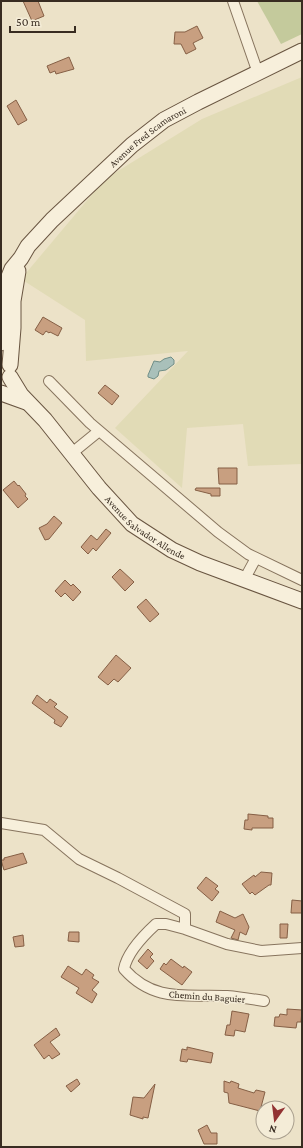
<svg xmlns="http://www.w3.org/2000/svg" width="303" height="1148" font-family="'Crimson Pro',serif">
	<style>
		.farmland { fill: #e1dbb6 }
		.green { fill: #c4ca9c }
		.water { fill: #a9c0ba; stroke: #708e87 }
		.building { fill: #c89f80; stroke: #855f45 }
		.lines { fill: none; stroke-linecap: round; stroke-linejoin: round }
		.street-casing { stroke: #87745e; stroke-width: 12 }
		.secondary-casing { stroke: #695541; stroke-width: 17 }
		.street { stroke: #f7efdb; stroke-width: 10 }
		.secondary { stroke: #f7efdb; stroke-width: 15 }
		.labels { text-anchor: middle; stroke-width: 3; stroke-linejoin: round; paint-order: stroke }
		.street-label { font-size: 10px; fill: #382c21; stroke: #f4ecd7 }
	</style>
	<rect width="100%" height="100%" fill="#ece2c8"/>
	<!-- farmland -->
	<path class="farmland" d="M302 77V464L248 466 243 424 187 428 182 488 115 428 188 351 86 361 85 320 21 279 105 179 202 119Z"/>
	<!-- green -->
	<path class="green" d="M257 1H302V34L281 44Z"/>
	<!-- water -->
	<path class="water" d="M171 357 174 360V364L166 370 159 371 158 376 154 379 148 377V375L154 361 160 362 164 359Z"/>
	<!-- building -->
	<path class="building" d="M23 1H38L44 16 32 21Z
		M197 26 203 38 193 43 196 49 186 54 181 44H174L175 32H185Z
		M69 57 74 69 56 74 55 71 50 73 47 66Z
		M16 100 27 120 18 125 7 106Z
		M43 317 62 328 58 336 50 332 49 333 46 331 43 335 35 330Z
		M105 385 119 396 112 405 98 393Z
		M218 468H237V484H219Z
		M14 481 18 486 19 485 26 494 25 496 28 499 18 508 3 490Z
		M196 488H220V496H211V494L195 490Z
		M54 516 62 523 49 539 45 540 39 528 47 524Z
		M106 529 111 533 96 551 93 548 88 554 81 547 91 535 97 540Z
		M120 569 134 582 125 591 112 577Z
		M65 580 71 586 73 584 81 592 73 601 65 593 61 597 55 591Z
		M146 599 159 614 150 622 137 607Z
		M116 655 131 668 118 682 114 679 108 685 98 677Z
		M37 695 47 703 50 699 57 704 54 707 68 717 61 727 54 723 55 720 32 703Z
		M248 814 268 816V818H273V828H252V830L244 829 245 820H248Z
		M23 853 27 863 4 870 1 860H4V858Z
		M261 872 272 873 271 885H269L255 895 252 892 250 894 242 884 254 875 255 877Z
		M206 877 218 886 215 889 219 892 212 901 197 888Z
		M292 900 302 901V913H291Z
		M220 911 235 918 243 914 249 927 246 935 240 932 238 940 231 938 235 930 216 922Z
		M280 924H288L287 938H280Z
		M69 932H79V942L68 941Z
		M23 935 24 946 15 947 13 937Z
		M148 949 153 954 150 957 154 961 147 969 138 961Z
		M171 959 183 968 184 966 192 972 182 985 160 969 164 963 166 965Z
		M68 966 82 975 86 969 94 975 92 978 99 982 92 990 97 994 92 1003 76 993 79 988 61 977Z
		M287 1009 302 1010 301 1022H297L296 1028 274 1026 275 1017H279L280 1014 287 1015Z
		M232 1011 249 1014 245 1032 235 1030 234 1036 225 1035 227 1025H230Z
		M56 1028 60 1035 50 1042 60 1054 52 1059 49 1055 44 1059 34 1045Z
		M187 1047 213 1053 211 1063 188 1059 187 1062 180 1061 182 1049 187 1050Z
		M77 1079 80 1084 71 1092 66 1086Z
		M224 1081 230 1083 231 1081 239 1084 238 1088 254 1093 256 1090 265 1092 260 1111 229 1103 228 1093 224 1092Z
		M155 1084 148 1118 143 1117V1119L130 1115 133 1097 144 1098Z
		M207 1125 211 1133H217V1144H204L198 1130Z"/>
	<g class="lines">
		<defs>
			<path id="street" d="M233 1 258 73
				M49 381 90 423 218 532 248 554 302 580
				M72 453 99 431
				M244 580 256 558
				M1 823 44 830 79 859 118 878 185 914V929
				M264 1001C252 999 239 997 227 996 187 994 154 1003 124 969 127 953 144 935 156 924H166L185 929 227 944 261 951 302 948"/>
			<g id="secondary">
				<path id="s1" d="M1 343 4 337 5 330 3 306 4 289 12 269 21 258 28 246 52 220 132 145 164 120 198 102 302 51"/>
				<path d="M10 365 13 328V301L18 271"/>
				<path id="s2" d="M10 377 21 395 45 420 99 488 132 524 172 550 200 563 302 601"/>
				<path d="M1 393 26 402"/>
			</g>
		</defs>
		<!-- street casing -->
		<use href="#street" class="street-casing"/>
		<!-- secondary casing -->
		<use href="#secondary" class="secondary-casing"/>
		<!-- street -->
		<use href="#street" class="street"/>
		<!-- secondary -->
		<use href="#secondary" class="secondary"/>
	</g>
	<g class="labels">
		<!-- street labels -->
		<g class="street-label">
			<text dy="4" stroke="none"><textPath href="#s1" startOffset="267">Avenue Fred Scamaroni</textPath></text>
			<text dy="4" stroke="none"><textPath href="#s2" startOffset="204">Avenue Salvador Allende</textPath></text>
			<text transform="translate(207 996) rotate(4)" y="4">Chemin du Baguier</text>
		</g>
	</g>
	<!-- border -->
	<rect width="303" height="1148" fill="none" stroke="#382c21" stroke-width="4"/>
	<!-- north arrow -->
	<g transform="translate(275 1120) rotate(194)"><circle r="19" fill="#f4ecd7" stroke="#a99f8e"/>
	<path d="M0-3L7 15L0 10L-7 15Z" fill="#923232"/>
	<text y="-6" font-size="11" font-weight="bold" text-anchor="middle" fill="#382c21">N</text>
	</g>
	<!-- scale -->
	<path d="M10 26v6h65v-6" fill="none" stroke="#382c21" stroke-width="2"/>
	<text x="16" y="26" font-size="12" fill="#382c21" stroke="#f4ecd7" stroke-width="3" paint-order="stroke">50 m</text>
</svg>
